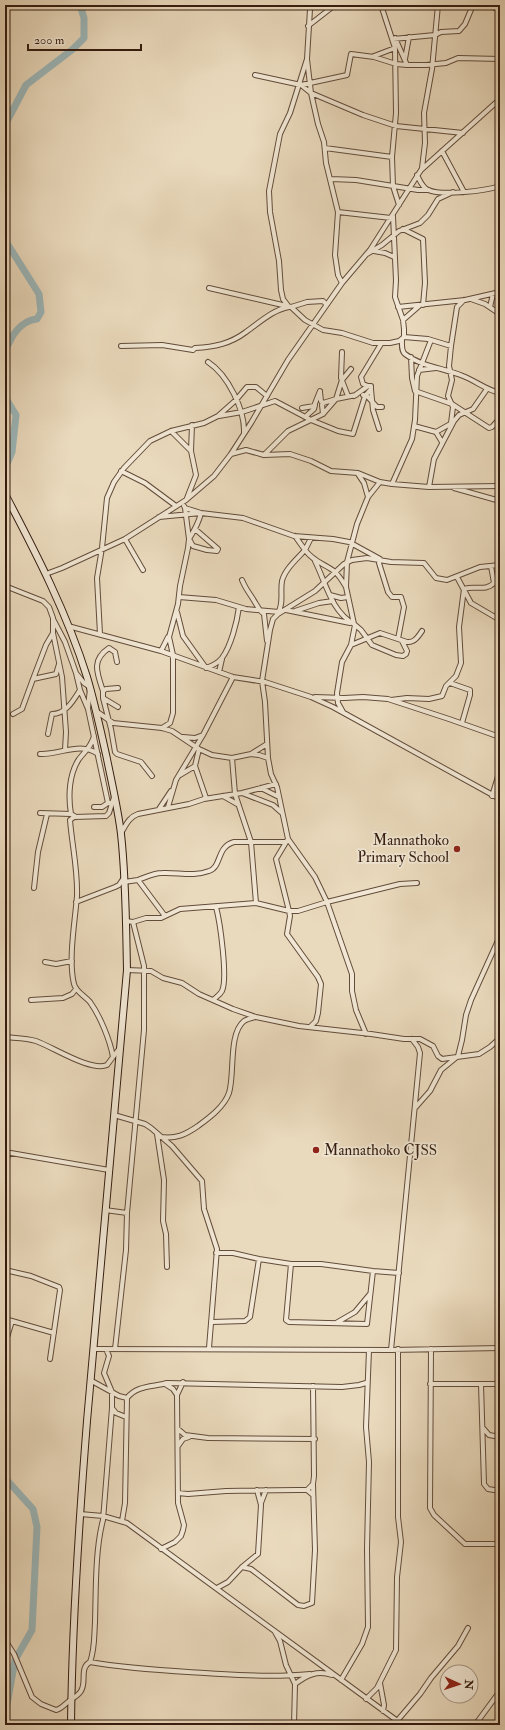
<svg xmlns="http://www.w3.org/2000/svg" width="505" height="1730" font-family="'IM FELL Double Pica',serif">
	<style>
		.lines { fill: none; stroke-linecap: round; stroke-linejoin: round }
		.river { stroke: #9cb8bb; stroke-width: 7 }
		.street-casing { stroke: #624c3b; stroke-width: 6 }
		.secondary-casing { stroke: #341c10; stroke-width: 8 }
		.street { stroke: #f1e7d4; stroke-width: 4 }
		.secondary { stroke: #f1e7d4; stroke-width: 6 }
		.poi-dot { fill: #8f2418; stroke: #f1e7d4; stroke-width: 1.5 }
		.labels { text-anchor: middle; stroke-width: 3.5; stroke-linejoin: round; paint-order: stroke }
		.poi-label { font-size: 15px; fill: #341c10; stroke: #f1e7d4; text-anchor: end }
	</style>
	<rect width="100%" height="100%" fill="#eadabd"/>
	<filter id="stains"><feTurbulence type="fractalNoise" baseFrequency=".005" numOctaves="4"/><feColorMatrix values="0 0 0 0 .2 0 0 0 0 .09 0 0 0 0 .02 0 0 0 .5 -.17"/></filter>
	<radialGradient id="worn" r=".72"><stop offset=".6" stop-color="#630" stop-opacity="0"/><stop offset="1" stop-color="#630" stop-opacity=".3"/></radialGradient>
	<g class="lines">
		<!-- river -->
		<path class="river" d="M5 125 26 85 73 49 84 38V18L80 5
			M5 240 39 294 41 312 37 319C19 321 11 337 5 352
			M5 397 16 415 12 452 5 468
			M5 1478 33 1509 37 1527 32 1630 15 1660 5 1715"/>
		<defs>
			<path id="street" d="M308 5 310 9 307 59 311 93 318 124 324 142 326 163 338 212 335 255 338 275 342 283
				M381 5 395 48 396 113 392 157 393 186 399 205
				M488 5 500 10
				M308 26 335 5
				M395 38 407 65
				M393 39 435 35 441 32 459 31 465 24 473 5
				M374 56 395 48
				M405 59 409 37
				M255 75 301 85 311 93 363 115 396 126 463 133
				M301 85 347 75 351 54 374 57 396 64 407 65H426L446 63 458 58 500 59
				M325 148 392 157
				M442 151 464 192
				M422 168 425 143 424 113 432 69 438 5
				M417 175C420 181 422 187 428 190 442 196 485 191 500 186
				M331 179 356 180 418 190H429
				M338 212 391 218
				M403 229 423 239 425 283 423 305
				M374 251 385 253 394 257
				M367 254 382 245 399 231 420 223 428 215 438 199 453 192
				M209 288 291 307 305 320 323 330 342 333 373 343H390L399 341 404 337V329L403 320 395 297 396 280 393 216
				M471 299 485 304 500 314
				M291 307 307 302 323 301 326 304
				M398 307 465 300 500 292
				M490 307 493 294
				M403 320 419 306
				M404 337 428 339 451 346 457 307 464 300
				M402 339C402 344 401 351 405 354 422 367 444 368 463 376 476 381 486 390 500 393
				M121 346 162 345 193 350 195 348C214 347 230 344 246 332 259 323 272 310 289 307L283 299 281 290 279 261 270 212 269 191 280 134 290 113 307 59
				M342 352 341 378 348 396
				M411 357 412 378 415 391 452 404 489 428 492 427 500 418
				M208 362C228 375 245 410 244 433
				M419 370 436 368
				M368 386 363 384 361 377 381 344
				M371 389 373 410 379 429
				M320 392 321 401 323 403 322 405 323 414
				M363 395 367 396 377 407H382
				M323 403 336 399 342 380 351 369
				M302 408 314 406 320 391
				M219 416 242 412 275 401 311 420 338 431 353 434 365 396 371 389V386H368L354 396
				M305 417 314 409 315 405
				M451 423 453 407 448 396 452 380 449 366 451 346
				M414 426 436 432 452 423
				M171 431 191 451
				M436 432 442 442
				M231 454 246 450 264 455 290 454 311 461 331 471 358 473 380 482 392 484 429 487 500 486
				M264 455 288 431 323 414 336 399 356 395
				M121 471 145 483 176 506
				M358 474 364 483 368 497
				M380 482 368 497 357 524 347 562 346 587 354 624 361 630 372 645 396 655 403 656 406 654 407 651 402 641
				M392 484 412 439 415 420 417 376 431 340
				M429 487 434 459 454 421 459 415 473 409 487 389
				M454 488 500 501
				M187 498 196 475 191 451 192 425
				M184 506 185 508 201 513C199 522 194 531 189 539L193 546 207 550 217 551 218 549 195 529
				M159 517 201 513 243 518 294 536 333 539 349 542 380 559 379 563 388 592 392 597H401L404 607 398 639
				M311 538 305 550C314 562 323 563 334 571 339 575 343 582 346 587
				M125 539 143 570
				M315 561C326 583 331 611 354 624
				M46 574 62 568 125 539 186 500 214 476 231 454 251 423 288 360 342 283 370 250 421 170 500 99
				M457 577 471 603 500 620
				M242 580C246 590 251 595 256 604 259 608 259 611 264 614L267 641
				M5 586 43 601 49 607 53 618V633L62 677 66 732 65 750
				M330 595 341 598 348 597
				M179 597 216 600 246 609 279 612
				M286 610 350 623
				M295 611 319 603 333 601
				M177 612 183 636 206 668C212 666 218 663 222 658 231 646 237 622 239 607
				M278 613C284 603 280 592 282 581 285 569 297 559 305 550L295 536
				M53 619 65 642 76 673
				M68 626 161 651 233 677 265 682 311 697 333 707 500 799
				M100 634 97 578 102 548 107 498 114 482 124 468 150 441 171 431 204 423 218 416 236 400 247 387H256L267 396
				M351 645 380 633 407 642C414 643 418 637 422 631
				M161 651 168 637
				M219 672 222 659
				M33 679 46 645 53 633
				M450 683 470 690V695L462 723
				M103 691C97 673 91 660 109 648L115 652 117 662
				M315 697 344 698 363 697 388 699 449 719 497 736 500 735
				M103 698V691L106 689 118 688
				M391 700 407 698 429 699 442 696 446 686 456 676 461 663 459 627 464 589C475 585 485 592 494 583L491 566
				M118 707 103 698 111 729 115 752 117 754 141 762 152 776
				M88 709 80 690 76 673 84 683 90 687 88 709 108 803H112
				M96 711 113 723 162 728 172 731 199 749 212 755 232 758 251 754 259 755 268 758
				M343 712 338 703 337 693 342 662 351 645 355 625
				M13 714 22 709 33 679 56 674 59 664
				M162 728 170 723 173 713V655L169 637 178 604 180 586 188 548 189 539 185 508
				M48 734 52 714C66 714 73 701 80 690
				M183 737 195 738 203 735
				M199 749 195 766 206 798
				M40 754C60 755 80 741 98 754
				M251 754 267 744
				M232 758 235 794 251 842 256 903
				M180 775 195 766
				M261 788 279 797
				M242 793 273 805 282 813
				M223 796 237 804
				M492 796 500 770
				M94 807H102L108 803
				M168 807 176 780 203 735 233 677
				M159 809 171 791
				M40 813 71 814
				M76 817 71 814C68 796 69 774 79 759 86 750 91 747 94 736
				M121 833C126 825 129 817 138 814L189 804 204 799 242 793 276 784
				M288 839 276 859 289 911 290 916 287 934 318 977 321 984 318 1013 316 1021 310 1027
				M138 880C146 877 154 873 162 873 178 872 193 877 209 871 222 867 216 847 234 842H285
				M124 882 138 880 165 916
				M34 888 38 852 47 814
				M76 902 115 887 119 885 123 879
				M133 922 146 918H161L180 909 256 903 289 911H298L327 902 400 884 417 883
				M45 962 56 964 72 961
				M127 970 151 971 163 978 182 983 199 994 233 1009 256 1017 299 1026 371 1034 404 1039H420L433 1046 438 1056 442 1059 479 1054 490 1047 500 1038
				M31 1000 63 998 72 994 76 989
				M213 1000C216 997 220 995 222 991 228 978 220 922 216 907
				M366 1034 356 1010 352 991V974L327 902 315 877 288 839 277 787 271 774 268 758 265 702 262 681 270 630 273 619 278 614 315 591 344 564 352 560 367 558 391 562 424 563 436 578 447 580 480 567 500 565
				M5 1037C15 1038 27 1038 36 1041 53 1047 91 1072 107 1065L119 1049
				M113 1057C110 1040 100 1016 90 1002 85 996 76 992 74 984 68 960 75 921 77 896 78 871 72 845 70 820L74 817 106 816 109 813 114 797
				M415 1108 430 1091 441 1070 458 1056 462 1040 466 1015 471 1000 500 936
				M114 1115 145 1124 151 1128 172 1146 202 1181 204 1209 217 1249 209 1348
				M157 1134 164 1180 163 1221 166 1234 167 1267
				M161 1137C176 1139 185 1135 198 1126 209 1118 224 1107 229 1093 235 1074 228 1034 244 1021 247 1019 251 1018 255 1017
				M5 1152 109 1170
				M5 1176 8 1152
				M105 1210 127 1213
				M216 1253H233L259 1259 291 1264H321L373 1271 399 1273
				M291 1264 286 1320 289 1322 367 1324 373 1271
				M5 1270 31 1276 59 1287 60 1290 50 1359
				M5 1319 54 1333
				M212 1322 245 1321 250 1317 259 1259
				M336 1323 355 1312 370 1294
				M5 1344 12 1321
				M93 1349 391 1350 500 1348
				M115 1349 126 1250 127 1213 144 1030V966L133 922 126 921
				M431 1349 430 1508 434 1515 465 1544H500
				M391 1350 420 1053 418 1047 412 1039
				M90 1380 119 1396 127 1398C137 1385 153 1387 167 1383L342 1387 359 1385 366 1383
				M430 1384H500
				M481 1384 484 1484 488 1489 500 1491
				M177 1395 183 1382
				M112 1408 116 1413 126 1417
				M483 1428 489 1435 500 1437
				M178 1429 185 1435 208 1438 315 1439
				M178 1446 183 1439 189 1437
				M307 1490 313 1484 314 1476 313 1386
				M178 1493 188 1494 226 1491 298 1490H307L313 1495
				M261 1503 266 1490
				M80 1514 103 1516 127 1523 403 1725
				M122 1521 125 1503 127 1398
				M161 1549 175 1542 181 1536 183 1530 184 1525 178 1503 177 1395 173 1389 165 1384
				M242 1567 251 1569 298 1605 304 1606 312 1603 315 1550 313 1484
				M217 1588 228 1582 242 1567 258 1554 261 1505 257 1490
				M275 1632 280 1641 286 1665 295 1684
				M5 1640 14 1654 32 1697 41 1704 56 1710C61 1709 64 1705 69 1701 73 1698 78 1696 81 1691 87 1682 79 1668 90 1662 134 1670 178 1671 221 1674 251 1676 280 1677 310 1674
				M90 1662C95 1649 94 1636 95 1622 96 1590 95 1550 103 1520L112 1408V1392L104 1373 109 1356 106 1349
				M341 1680 362 1644 368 1627 367 1549 369 1462 366 1427 369 1350
				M380 1683 384 1705 383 1711
				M366 1699 377 1688 396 1650 397 1577 401 1542 398 1517V1349
				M397 1721 420 1694 431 1678 458 1646 468 1628
				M294 1725 295 1684C307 1675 317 1670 332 1675
				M475 1725 500 1691"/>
			<path id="secondary" d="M5 494C36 553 67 613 87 677 95 704 101 732 107 759 112 784 118 809 121 834 126 879 126 925 127 970 113 1121 99 1271 87 1421 79 1522 72 1624 71 1725"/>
		</defs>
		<!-- street casing -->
		<use href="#street" class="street-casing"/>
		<!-- secondary casing -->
		<use href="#secondary" class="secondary-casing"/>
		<!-- street -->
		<use href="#street" class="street"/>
		<!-- secondary -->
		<use href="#secondary" class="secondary"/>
	</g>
	<!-- markers -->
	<g class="poi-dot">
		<circle cx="457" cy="849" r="4"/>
		<circle cx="316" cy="1150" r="4"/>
	</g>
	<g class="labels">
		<!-- poi labels -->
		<g class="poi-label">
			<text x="449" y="845">Mannathoko<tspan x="449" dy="17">Primary School</tspan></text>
			<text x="324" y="1155" text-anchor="start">Mannathoko CJSS</text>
		</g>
	</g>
	<!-- margin -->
	<rect width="505" height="1730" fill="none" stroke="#eadabd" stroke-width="20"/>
	<rect x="6" y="6" width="493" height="1718" fill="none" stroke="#341c10" stroke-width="2"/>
	<rect x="10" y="10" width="485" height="1710" fill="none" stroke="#341c10"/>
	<!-- north arrow -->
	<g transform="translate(459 1684) rotate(93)"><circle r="19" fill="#f1e7d4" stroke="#a59686"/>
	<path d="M0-3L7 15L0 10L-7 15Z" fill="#8f2418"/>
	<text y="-6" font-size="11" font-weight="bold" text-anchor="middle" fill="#341c10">N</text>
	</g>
	<!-- scale -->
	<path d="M28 44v6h113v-6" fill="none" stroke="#341c10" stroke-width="2"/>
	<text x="34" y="44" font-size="12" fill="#341c10" stroke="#f1e7d4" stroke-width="3" paint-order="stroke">200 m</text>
	<rect width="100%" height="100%" filter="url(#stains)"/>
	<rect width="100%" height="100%" fill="url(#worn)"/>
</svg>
